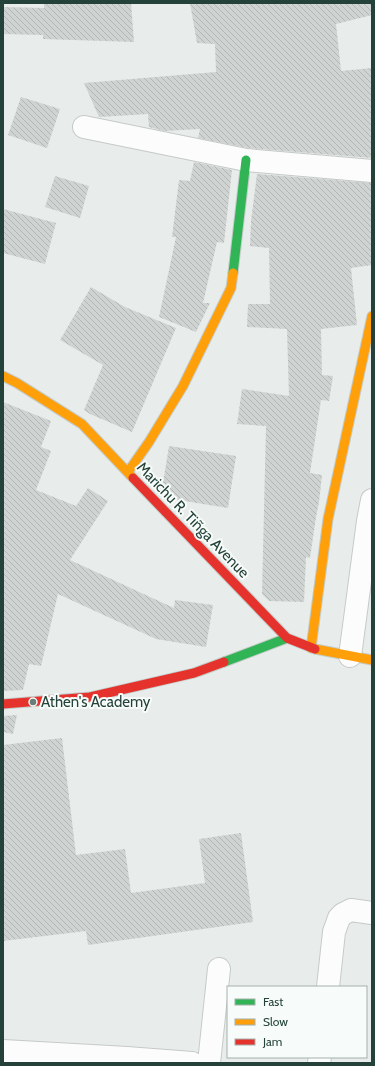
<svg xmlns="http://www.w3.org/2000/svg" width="375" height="1066" font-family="Cabin,sans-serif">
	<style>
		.building { fill: url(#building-back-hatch) }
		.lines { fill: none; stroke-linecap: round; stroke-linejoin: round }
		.street-casing { stroke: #c5cac8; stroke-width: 24 }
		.fast-casing { stroke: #c3cbc8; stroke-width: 11 }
		.slow-casing { stroke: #c3cbc8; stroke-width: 11 }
		.jam-casing { stroke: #c3cbc8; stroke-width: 11 }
		.street { stroke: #fcfcfc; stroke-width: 22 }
		.fast { stroke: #30b455; stroke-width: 9 }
		.slow { stroke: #ff9f0a; stroke-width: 9 }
		.jam { stroke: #e5322d; stroke-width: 9 }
		.poi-dot { fill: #697e78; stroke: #f7fbf9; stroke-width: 1.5 }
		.labels { text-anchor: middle; stroke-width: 4; stroke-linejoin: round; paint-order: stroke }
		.street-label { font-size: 15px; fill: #24423a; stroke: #f7fbf9 }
		.poi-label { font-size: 15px; fill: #24423a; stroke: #f7fbf9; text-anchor: start }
	</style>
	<defs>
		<pattern id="building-back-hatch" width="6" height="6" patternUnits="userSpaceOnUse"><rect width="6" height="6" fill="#cfd4d2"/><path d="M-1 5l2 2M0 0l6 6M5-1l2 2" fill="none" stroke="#b2b7b5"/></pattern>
	</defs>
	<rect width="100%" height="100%" fill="#e8edeb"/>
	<!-- building -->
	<path class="building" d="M44 3H131L134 42 43 39V35L3 34V7L44 8Z
		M190 3H372V15L336 24 341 71 372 68V158L248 148 198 138 200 129 164 131 149 127 148 114 99 117 84 83 216 72 215 44 197 43Z
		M21 97 60 109 47 148 8 135Z
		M194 162 232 170 224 243 217 242 203 303H210L196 332 159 317 176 237H172L179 180 190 181Z
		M257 174 372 183V265L351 268 357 325 321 329 322 375 333 376 329 401 321 400 310 473 322 475 319 502 316 517 310 558 306 557 304 602 269 601 262 594 266 426 237 424 242 389 289 396 287 329 247 327 248 304H270L269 248 250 246 251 221Z
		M55 176 89 186 80 218 45 207Z
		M3 209 56 223 45 264 3 253Z
		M91 287 125 307 176 328 132 432 90 414 84 410 103 365 60 340Z
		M3 402 51 421 41 447 51 451 36 490 76 506 88 488 108 501 70 560 174 608 175 600 213 605 206 647 156 639 58 594 41 666 29 664 23 690 3 691Z
		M169 446 236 456 228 508 172 499 162 489Z
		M17 715 13 734 3 732V716Z
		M62 738 76 855 125 849 131 893 205 883 199 839 241 833 253 922 88 945 86 931 3 941V745Z"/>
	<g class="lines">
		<defs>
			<path id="street" d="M84 127 246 160 372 171
				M350 656 368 521 372 500
				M328 987 334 932 339 918 343 914 351 910 372 913
				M3 1051 127 1058 192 1063
				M209 1063 219 969
				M319 1063 320 1057"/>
			<path id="fast" d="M233 273 246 160
				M224 662 287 638"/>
			<path id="slow" d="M3 376 17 383 82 424 133 478
				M128 472 149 442 183 386 231 288 233 273
				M311 648 328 519 372 316
				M315 649 372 660"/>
			<path id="jam" d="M133 478 287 638 315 649
				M3 704 90 697 194 673 224 662"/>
		</defs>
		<!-- street casing -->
		<use href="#street" class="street-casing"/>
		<!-- fast casing -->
		<use href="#fast" class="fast-casing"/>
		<!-- slow casing -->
		<use href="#slow" class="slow-casing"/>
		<!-- jam casing -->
		<use href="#jam" class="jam-casing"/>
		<!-- street -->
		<use href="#street" class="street"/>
		<!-- fast -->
		<use href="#fast" class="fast"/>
		<!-- slow -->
		<use href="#slow" class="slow"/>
		<!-- jam -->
		<use href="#jam" class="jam"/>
	</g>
	<!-- markers -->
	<circle class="poi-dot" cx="33" cy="702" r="4"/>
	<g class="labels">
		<!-- street labels -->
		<g class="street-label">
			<text transform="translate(193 520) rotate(46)" y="5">Marichu R. Tiñga Avenue</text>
		</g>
		<!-- poi labels -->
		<g class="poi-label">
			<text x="41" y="707">Athen's Academy</text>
		</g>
	</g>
	<!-- border -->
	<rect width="375" height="1066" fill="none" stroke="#24423a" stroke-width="8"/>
	<!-- legend -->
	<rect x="227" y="986" width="140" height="72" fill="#f7fbf9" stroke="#a3b1ad"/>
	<rect x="235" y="999" width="20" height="6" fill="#30b455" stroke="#a3b1ad"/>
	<text x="263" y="1006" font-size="12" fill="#24423a">Fast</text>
	<rect x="235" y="1019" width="20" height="6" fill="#ff9f0a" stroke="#a3b1ad"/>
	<text x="263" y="1026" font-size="12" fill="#24423a">Slow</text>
	<rect x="235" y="1039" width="20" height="6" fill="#e5322d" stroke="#a3b1ad"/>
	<text x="263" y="1046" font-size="12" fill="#24423a">Jam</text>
</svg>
